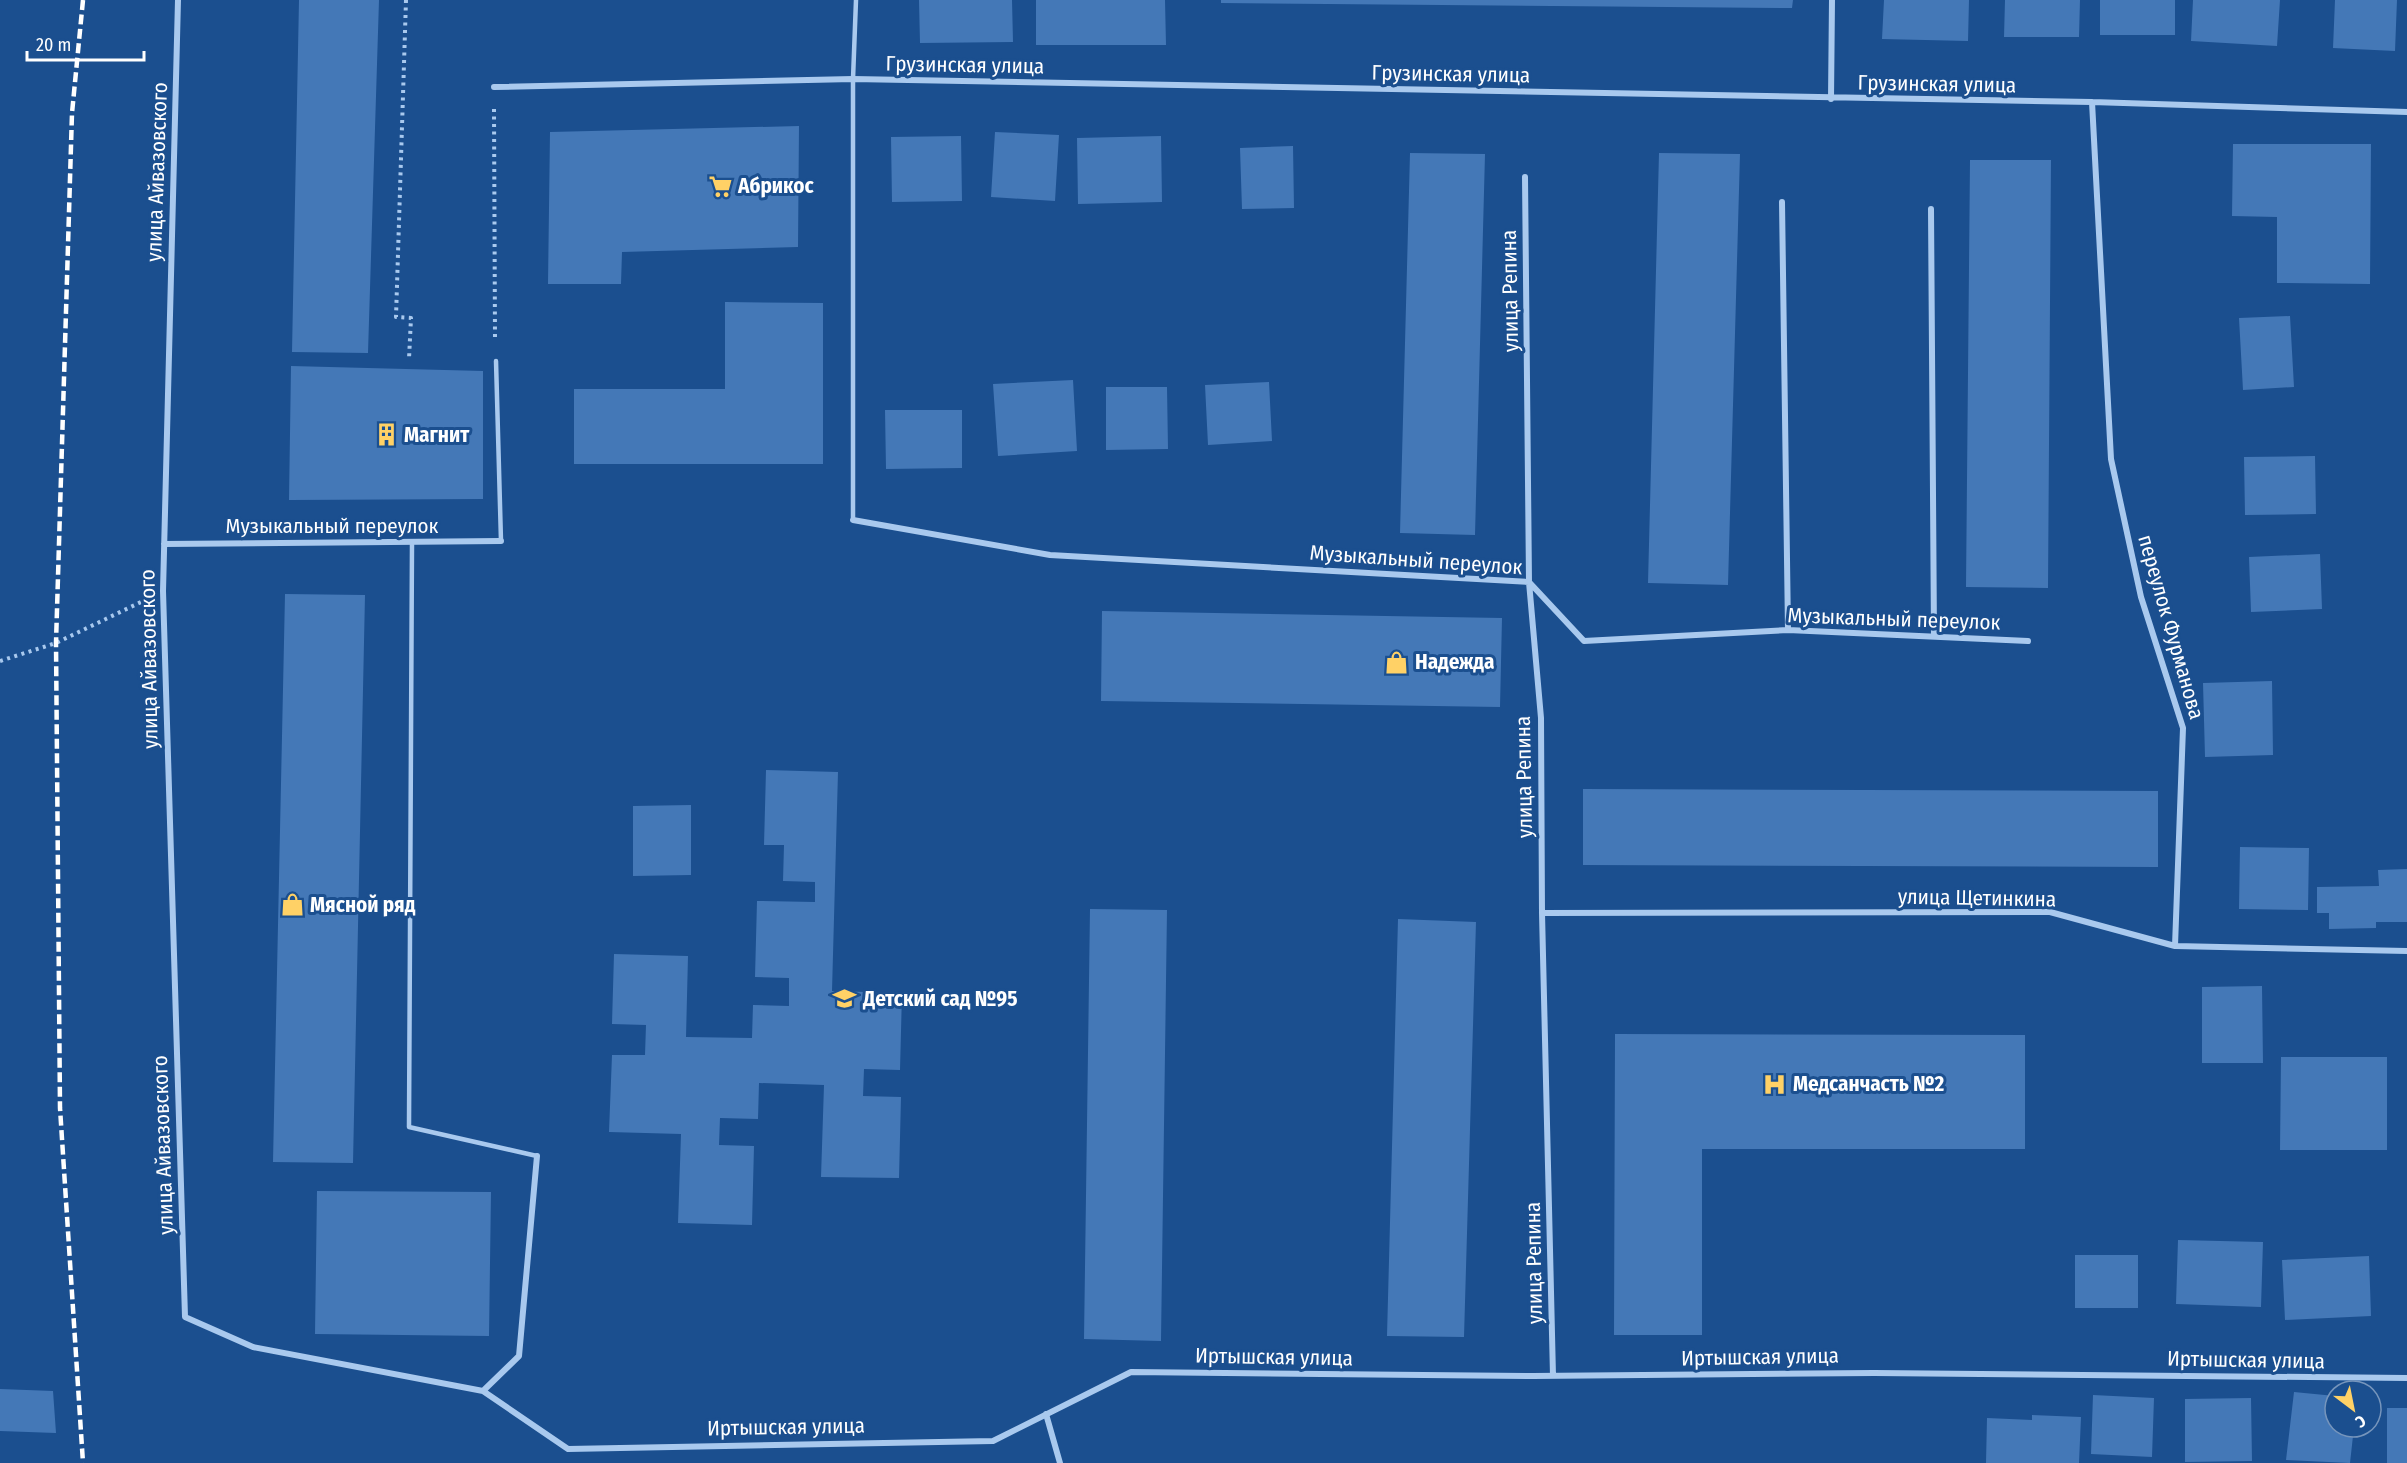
<svg xmlns="http://www.w3.org/2000/svg" width="2407" height="1463" font-family="'Fira Sans Condensed',sans-serif">
	<style>
		.building { fill: #4478b7 }
		.lines { fill: none; stroke-linecap: round; stroke-linejoin: round }
		.path { stroke: #a9c9ee; stroke-width: 4; stroke-dasharray: 3 4.5; stroke-linecap: butt }
		.lane { stroke: #a9c9ee; stroke-width: 4.5 }
		.street { stroke: #a9c9ee; stroke-width: 6 }
		.rail { stroke: #fff; stroke-width: 4.5; stroke-dasharray: 10 4.5; stroke-linecap: butt }
		.labels { text-anchor: middle; stroke-width: 6; stroke-linejoin: round; paint-order: stroke }
		.street-label { font-size: 21px; fill: #fff; stroke: #1b4f8f }
		.poi-label { font-size: 21px; font-weight: bold; fill: #fff; stroke: #1b4f8f; text-anchor: start }
	</style>
	<rect width="100%" height="100%" fill="#1b4f8f"/>
	<!-- building -->
	<path class="building" d="M299 0H379L368 353 292 352Z
		M919 0H1012L1013 42 920 43Z
		M1036 0H1165L1166 45H1036Z
		M1221 0H1793L1792 8 1221 3Z
		M1884 0H1969L1968 41 1882 39Z
		M2005 0H2080L2079 37H2004Z
		M2100 0H2175V35H2100Z
		M2193 0H2280L2277 46 2191 41Z
		M2335 0H2397L2395 51 2333 48Z
		M799 126 798 247 622 252 621 284H548L550 132Z
		M995 132 1059 135 1055 201 991 197Z
		M961 136 962 201 892 202 891 137Z
		M1161 136 1162 202 1078 204 1077 138Z
		M2233 144H2371L2370 284 2277 283V217L2232 216Z
		M1293 146 1294 208 1242 209 1240 148Z
		M1410 153 1485 154 1475 535 1400 533Z
		M1659 153 1740 154 1728 585 1648 583Z
		M1970 160H2051L2048 588 1966 587Z
		M725 302 823 303V464H574V389H725Z
		M2290 316 2294 387 2243 390 2239 318Z
		M291 366 483 371V499L289 500Z
		M1073 380 1077 451 998 456 993 384Z
		M1269 382 1272 441 1208 445 1205 385Z
		M1106 387H1167L1168 449 1106 450Z
		M885 410H962V468L886 469Z
		M2315 456 2316 514 2245 515 2244 457Z
		M2320 554 2322 609 2251 612 2249 557Z
		M285 594 365 595 353 1163 273 1162Z
		M1102 611 1502 618 1500 707 1101 701Z
		M2272 681 2273 755 2205 757 2203 683Z
		M766 770 838 772 832 991 902 993 900 1070 864 1069 863 1096 901 1097 899 1178 821 1177 824 1085 759 1083 758 1119 720 1118 719 1145 754 1146 752 1225 678 1223 681 1134 609 1132 612 1055H645L646 1025 612 1024 614 954 688 956 686 1037 752 1038 753 1005 789 1006V978L755 977 757 901 815 902V882L783 881 784 845H764Z
		M1583 789 2158 791V867L1583 865Z
		M691 805V875L633 876V806Z
		M2240 847 2309 848 2308 910 2239 909Z
		M2407 869V922H2376V928L2329 929V913H2317V887L2379 886 2378 870Z
		M1090 909 1167 910 1161 1341 1084 1339Z
		M1398 919 1476 922 1464 1337 1387 1336Z
		M2262 986 2263 1063H2202V987Z
		M1615 1034 2025 1035V1149H1702V1335H1614Z
		M2281 1057H2387V1150H2280Z
		M317 1191 491 1192 489 1336 315 1334Z
		M2178 1240 2263 1242 2261 1307 2176 1304Z
		M2075 1255H2138V1308H2075Z
		M2369 1256 2371 1316 2285 1320 2282 1260Z
		M0 1389 53 1391 56 1433 0 1431Z
		M2294 1392 2335 1396V1427H2354L2350 1463 2286 1460Z
		M2093 1395 2154 1398 2152 1457 2091 1454Z
		M2251 1398 2252 1461 2185 1462V1399Z
		M2387 1408H2407V1463H2387Z
		M2032 1415 2081 1417 2079 1463H1986L1987 1418 2032 1420Z"/>
	<g class="lines">
		<!-- path -->
		<path class="path" d="M406 0 396 317 411 318 409 359
			M494 109 495 339
			M0 661 56 643 141 602"/>
		<!-- lane -->
		<path class="lane" d="M496 361 501 541
			M853 520V79L856 0
			M412 542 409 1127 537 1156"/>
		<!-- street -->
		<path class="street" d="M178 0 163 591 185 1317 253 1347 483 1391 568 1449 993 1441 1131 1372 1533 1376 1874 1373 2407 1378
			M494 87 853 79 2092 102 2407 112
			M1831 99 1832 0
			M2092 102 2111 459 2141 597 2183 728 2175 946
			M1525 177 1529 582 1541 718 1542 913 1553 1376
			M1782 202 1788 630
			M1931 209 1934 636
			M853 520 1050 555 1529 582 1584 641 1788 630 2028 641
			M164 544 501 541
			M1542 913 2050 912 2175 946 2407 951
			M483 1391 519 1356 537 1156
			M1046 1414 1060 1463"/>
		<!-- rail -->
		<path class="rail" d="M83 0 72 113 56 643 60 1108 83 1463"/>
	</g>
	<!-- icons -->
	<defs>
		<symbol id="supermarket-bare" viewBox="-9 -9 18 18"><path d="M-6-5.5h2.5l.6 2H6L4.5 2H-2.5L-4.4-4H-6ZM-1.5 3.2a1.3 1.3 0 1 0 .1 0ZM3 3.2a1.3 1.3 0 1 0 .1 0Z" fill="#ffd166" stroke="#1b4f8f" stroke-width="2.5" paint-order="stroke"/></symbol>
		<symbol id="building-bare" viewBox="-9 -9 18 18"><path d="M-4-6H4V6H1V3H-1V6H-4ZM-2.5-4.3h1.7v1.8h-1.7ZM.8-4.3h1.7v1.8H.8ZM-2.5-1h1.7V.8h-1.7ZM.8-1h1.7V.8H.8Z" fill="#ffd166" stroke="#1b4f8f" stroke-width="2.5" paint-order="stroke"/></symbol>
		<symbol id="shop-bare" viewBox="-9 -9 18 18"><path d="M-5-2.5h2.3a2.7 3.5 0 0 1 5.4 0H5L5.5 6h-11ZM-1.5-2.5h3a1.5 2.3 0 0 0-3 0Z" fill="#ffd166" stroke="#1b4f8f" stroke-width="2.5" paint-order="stroke"/></symbol>
		<symbol id="school-bare" viewBox="-9 -9 18 18"><path d="M0-5L7-2L0 1L-7-2ZM-4 1L0 2.5L4 1V4Q0 6-4 4Z" fill="#ffd166" stroke="#1b4f8f" stroke-width="2.5" paint-order="stroke"/></symbol>
		<symbol id="hospital-bare" viewBox="-9 -9 18 18"><path d="M-5-5h3v3.5h4V-5h3V5h-3V1.5h-4V5h-3Z" fill="#ffd166" stroke="#1b4f8f" stroke-width="2.5" paint-order="stroke"/></symbol>
	</defs>
	<g fill-rule="evenodd">
		<use href="#supermarket-bare" x="704" y="170" width="33" height="33"/>
		<use href="#building-bare" x="370" y="418" width="33" height="33"/>
		<use href="#shop-bare" x="1380" y="646" width="33" height="33"/>
		<use href="#shop-bare" x="276" y="888" width="33" height="33"/>
		<use href="#school-bare" x="828" y="982" width="33" height="33"/>
		<use href="#hospital-bare" x="1758" y="1068" width="33" height="33"/>
	</g>
	<g class="labels">
		<!-- street labels -->
		<g class="street-label">
			<text transform="translate(965 65) rotate(1)" y="7">Грузинская улица</text>
			<text transform="translate(1451 74) rotate(1)" y="7">Грузинская улица</text>
			<text transform="translate(1937 84) rotate(1)" y="7">Грузинская улица</text>
			<text transform="translate(157 172) rotate(-88)" y="7">улица Айвазовского</text>
			<text transform="translate(1510 291) rotate(-91)" y="7">улица Репина</text>
			<text x="332" y="533">Музыкальный переулок</text>
			<text transform="translate(1416 560) rotate(4)" y="7">Музыкальный переулок</text>
			<text transform="translate(1894 619) rotate(2)" y="7">Музыкальный переулок</text>
			<text transform="translate(2171 627) rotate(74)" y="7">переулок Фурманова</text>
			<text transform="translate(149 659) rotate(-91)" y="7">улица Айвазовского</text>
			<text transform="translate(1524 777) rotate(-91)" y="7">улица Репина</text>
			<text transform="translate(1977 898) rotate(1)" y="7">улица Щетинкина</text>
			<text transform="translate(163 1145) rotate(-92)" y="7">улица Айвазовского</text>
			<text transform="translate(1534 1263) rotate(-91)" y="7">улица Репина</text>
			<text transform="translate(1274 1357) rotate(1)" y="7">Иртышская улица</text>
			<text transform="translate(1760 1357) rotate(-1)" y="7">Иртышская улица</text>
			<text transform="translate(2246 1360) rotate(1)" y="7">Иртышская улица</text>
			<text transform="translate(786 1427) rotate(-1)" y="7">Иртышская улица</text>
		</g>
		<!-- poi labels -->
		<g class="poi-label">
			<text x="738" y="193">Абрикос</text>
			<text x="404" y="442">Магнит</text>
			<text x="1415" y="669">Надежда</text>
			<text x="310" y="912">Мясной ряд</text>
			<text x="863" y="1006">Детский сад №95</text>
			<text x="1793" y="1091">Медсанчасть №2</text>
		</g>
	</g>
	<!-- north arrow -->
	<g transform="translate(2353 1409) rotate(148)"><circle r="28" fill="#1b4f8f" stroke="#7695bc" stroke-width="1.5"/>
	<path d="M0-4.5L10 22L0 15L-10 22Z" fill="#ffd166"/>
	<text y="-9" font-size="16" font-weight="bold" text-anchor="middle" fill="#ffffff">С</text>
	</g>
	<!-- scale -->
	<path d="M27 51v9h117v-9" fill="none" stroke="#ffffff" stroke-width="3"/>
	<text x="36" y="51" font-size="18" fill="#ffffff" stroke="#1b4f8f" stroke-width="4.5" paint-order="stroke">20 m</text>
</svg>
